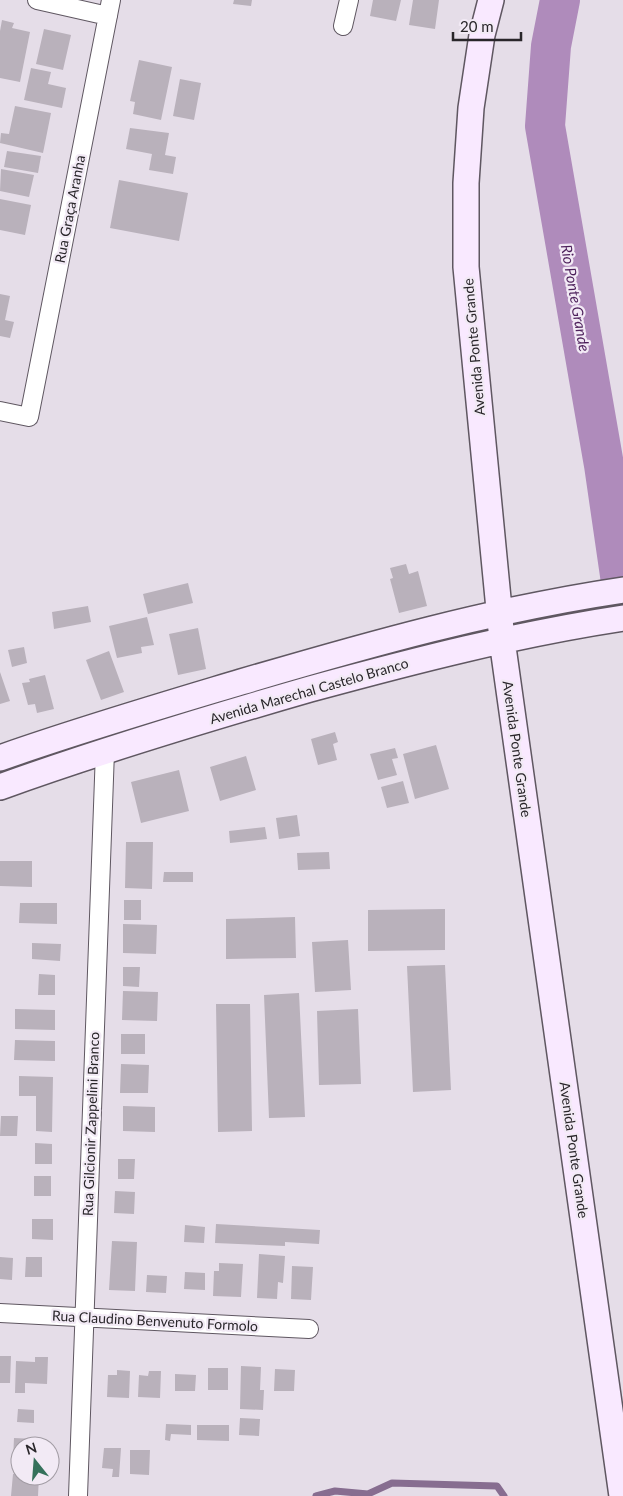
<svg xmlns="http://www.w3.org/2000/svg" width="623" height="1496" font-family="Lato,sans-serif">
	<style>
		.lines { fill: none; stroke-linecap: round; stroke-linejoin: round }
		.stream { stroke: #876d90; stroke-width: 7 }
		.river { stroke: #af8bbb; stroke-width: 40 }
		.building { fill: #b9b1bb }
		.street-casing { stroke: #5f5761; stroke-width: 20 }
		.secondary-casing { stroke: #5f5761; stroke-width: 28 }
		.street { stroke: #fff; stroke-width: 18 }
		.secondary { stroke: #f9e9ff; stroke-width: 25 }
		.labels { text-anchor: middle; stroke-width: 4.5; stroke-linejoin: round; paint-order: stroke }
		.street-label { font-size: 14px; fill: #29262a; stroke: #f2eaf5 }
		.water-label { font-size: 15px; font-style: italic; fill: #4c1f5a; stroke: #f2eaf5 }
	</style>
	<rect width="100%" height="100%" fill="#e5dde8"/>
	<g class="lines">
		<!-- stream -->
		<path class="stream" d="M316 1496 335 1491 368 1494 392 1483 497 1486 504 1496"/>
		<!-- river -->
		<path class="river" d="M560 0 551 46 545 126 604 465 623 596"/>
	</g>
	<!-- building -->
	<path class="building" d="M234 0H252L251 6 233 4Z
		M373 0H401L396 21 370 16Z
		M413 0H439L435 29 409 25Z
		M2 20 14 23 12 28 30 32 20 82 0 78V31Z
		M44 29 71 35 63 70 36 64Z
		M139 60 172 67 161 120 133 114 135 102 130 101Z
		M31 68 51 72 48 84 66 88 62 108 24 100Z
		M180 79 201 83 194 120 173 116Z
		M15 106 51 113 43 153 0 143 1 133 9 134Z
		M130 128 169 133 165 155 176 157 173 174 149 170 152 154 126 149Z
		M7 151 41 156 38 173 4 167Z
		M1 169 34 175 29 197 0 191Z
		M119 180 188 193 179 241 110 228Z
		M0 199 31 205 25 235 0 230Z
		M0 294 10 296 5 320 14 322 10 338 0 336Z
		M406 564 409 574 418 571 427 606 399 613 390 579 393 578 390 568Z
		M188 583 193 603 148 614 143 594Z
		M88 606 91 622 54 629 52 612Z
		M147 617 154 645 141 647 142 653 117 658 109 626Z
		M198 628 206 669 178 675 169 634Z
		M24 647 27 663 12 667 8 650Z
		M109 651 124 692 101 700 86 660Z
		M0 672 10 701 0 704Z
		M45 675 54 709 37 713 35 704 28 705 22 683 30 682 29 679Z
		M335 732 338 742 333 744 337 760 318 765 311 739Z
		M436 745 449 789 415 799 403 754Z
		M395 748 398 758 392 759 397 775 378 780 370 754Z
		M246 756 256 790 220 801 210 767Z
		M179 770 189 811 141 823 131 782Z
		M403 781 409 803 387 808 381 787Z
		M297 815 300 836 279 839 276 818Z
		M265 827 267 839 230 843 229 831Z
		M126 842H153L152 889 125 888Z
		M329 852 330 869 298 870 297 853Z
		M0 861H32V887L0 886Z
		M164 872H193V882H163Z
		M124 900H141V920H124Z
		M20 903H57V924L19 923Z
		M445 909V950L368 951V910Z
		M295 917 296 958 226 959V919Z
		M123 924 157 925 156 954 123 953Z
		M348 940 351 990 315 992 312 942Z
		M32 943 61 944 60 961 32 959Z
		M445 965 451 1090 413 1092 407 966Z
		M123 967H140L139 987 123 986Z
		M39 974 55 975V995H38Z
		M123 991 158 992 157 1021 122 1020Z
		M299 993 305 1117 269 1118 264 995Z
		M216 1004H250L252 1131 218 1132Z
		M15 1009 55 1010V1030L15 1029Z
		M358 1009 361 1084 319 1085 317 1011Z
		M121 1034H145V1054H121Z
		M15 1040 55 1041V1061L14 1060Z
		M121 1064 149 1065 148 1093H120Z
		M19 1076 53 1077 52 1132 36 1131V1096H19Z
		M123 1106 155 1107V1132L123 1131Z
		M1 1116H18L17 1136H0Z
		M35 1143 52 1144V1164H35Z
		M118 1159H135L134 1179H118Z
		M34 1176H51V1196H34Z
		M115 1191 135 1192 134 1214 114 1213Z
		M32 1219H53V1240L32 1239Z
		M216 1224 320 1230 319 1244 285 1242V1246L215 1243Z
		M185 1225 205 1227 204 1243 184 1242Z
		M112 1241 137 1242 135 1291 109 1290Z
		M259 1254 285 1256 283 1283 278 1282 277 1299 257 1298Z
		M0 1257 13 1258 12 1280 0 1279Z
		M26 1257H42V1277H25Z
		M219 1263 243 1264 241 1297 213 1296 214 1271H219Z
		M292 1266 313 1267 311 1300 291 1299Z
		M185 1272 205 1273V1290L184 1289Z
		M147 1275 167 1276 166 1293 146 1292Z
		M0 1356H11L10 1383H0Z
		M35 1357H48L47 1384 25 1383V1393H15L16 1361 35 1362Z
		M241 1366 261 1367 260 1390H264L263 1410 240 1409Z
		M208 1368H228V1390H208Z
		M275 1369 295 1370 294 1391H274Z
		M117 1370 130 1371 129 1398 107 1397 108 1375H117Z
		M149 1371H161L160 1398 138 1397 139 1375 148 1376Z
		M175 1374 196 1375 195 1391H175Z
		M18 1409 34 1410V1423L17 1422Z
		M240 1418 260 1419 259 1436 239 1435Z
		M166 1424 191 1425V1435L171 1434 170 1441 165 1440Z
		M197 1425H229V1441L197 1440Z
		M14 1438 35 1439V1446H20V1460H13Z
		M104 1448H121L119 1477H112L113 1469 102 1468Z
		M130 1450H150L149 1475 130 1474Z
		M13 1474 39 1476 38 1496H11Z"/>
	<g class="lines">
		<defs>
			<path id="street" d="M37 0 108 16
				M343 26 349 0
				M0 411 29 417 111 0
				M0 1313 309 1329
				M78 1496 105 751"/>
			<path id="secondary" d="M491 0 482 35 471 108 466 183V267L502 640 622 1496
				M0 758C79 730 161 706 241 682 367 645 494 609 623 590
				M0 787C102 750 206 719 310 689 413 661 517 634 623 618"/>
		</defs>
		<!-- street casing -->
		<use href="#street" class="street-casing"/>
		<!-- secondary casing -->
		<use href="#secondary" class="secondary-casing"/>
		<!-- street -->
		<use href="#street" class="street"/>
		<!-- secondary -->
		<use href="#secondary" class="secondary"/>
	</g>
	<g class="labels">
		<!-- street labels -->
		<g class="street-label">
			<text transform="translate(70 209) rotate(-79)" y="5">Rua Graça Aranha</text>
			<text transform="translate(474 347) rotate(-95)" y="5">Avenida Ponte Grande</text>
			<text transform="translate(309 691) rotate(-16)" y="5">Avenida Marechal Castelo Branco</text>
			<text transform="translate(517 749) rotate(82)" y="5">Avenida Ponte Grande</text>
			<text transform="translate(91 1124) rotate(-88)" y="5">Rua Gilcionir Zappelini Branco</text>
			<text transform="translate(574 1150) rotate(82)" y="5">Avenida Ponte Grande</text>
			<text transform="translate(155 1321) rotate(3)" y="5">Rua Claudino Benvenuto Formolo</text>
		</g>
		<!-- water labels -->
		<g class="water-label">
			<text transform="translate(575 298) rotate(80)" y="5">Rio Ponte Grande</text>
		</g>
	</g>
	<!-- north arrow -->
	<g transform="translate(35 1461) rotate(343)"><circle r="24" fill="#f2eaf5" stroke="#a29ca4"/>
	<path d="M0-4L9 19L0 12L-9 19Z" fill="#35715b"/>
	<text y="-8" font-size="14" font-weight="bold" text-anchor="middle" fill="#29262a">N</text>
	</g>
	<!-- scale -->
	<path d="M453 32v8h68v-8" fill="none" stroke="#29262a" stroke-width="2.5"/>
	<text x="460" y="32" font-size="15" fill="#29262a" stroke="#f2eaf5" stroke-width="4" paint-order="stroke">20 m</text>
</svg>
